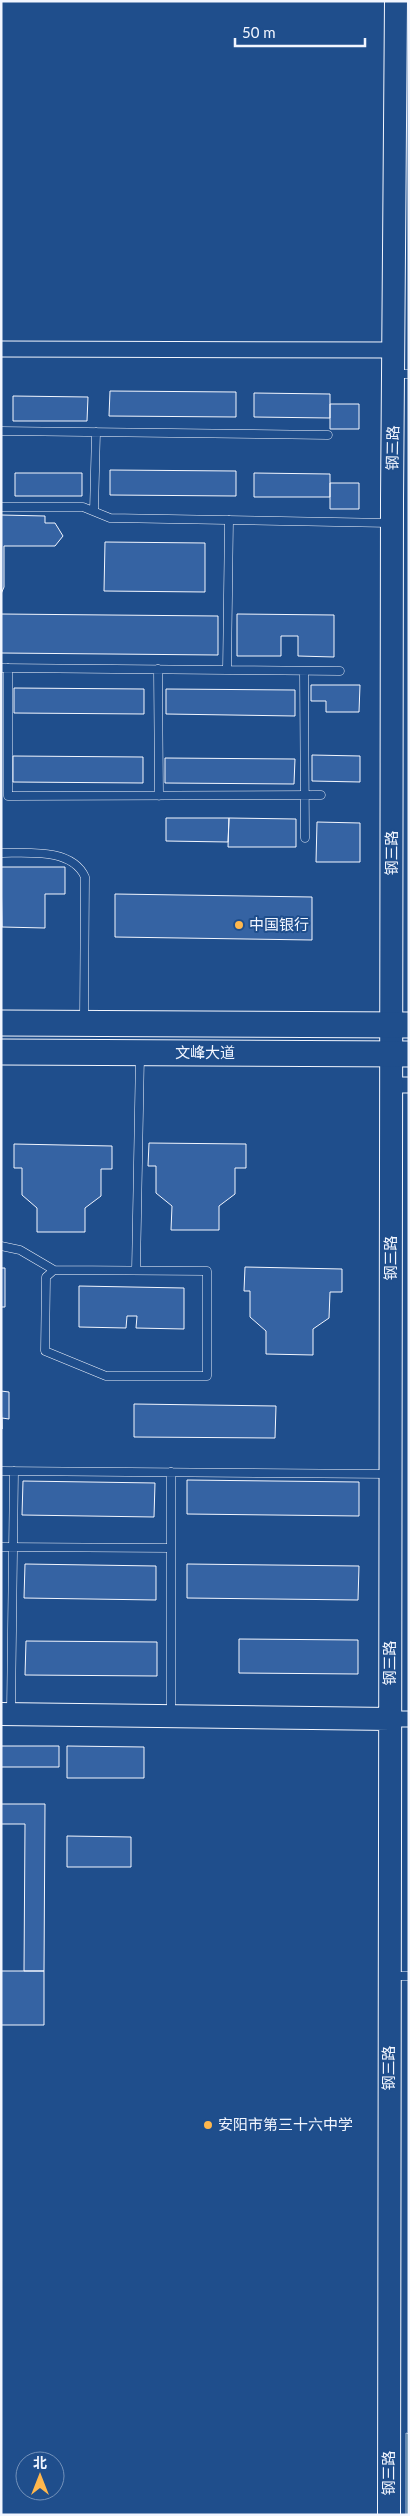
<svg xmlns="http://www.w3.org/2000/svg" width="410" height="2516" font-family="Lato,'Noto Sans SC',sans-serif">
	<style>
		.green { fill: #245a82; stroke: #a8bbd7 }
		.building { fill: #3563a3; stroke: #f2f6ff }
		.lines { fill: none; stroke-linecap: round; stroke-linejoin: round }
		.lane-casing { stroke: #f2f6ff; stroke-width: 9 }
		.street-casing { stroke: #f2f6ff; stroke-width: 17 }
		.secondary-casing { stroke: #f2f6ff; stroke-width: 24 }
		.primary-casing { stroke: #f2f6ff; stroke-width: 27 }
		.lane { stroke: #1f4e8c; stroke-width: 8 }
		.street { stroke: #1f4e8c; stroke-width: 15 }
		.secondary { stroke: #1f4e8c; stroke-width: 22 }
		.primary { stroke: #1f4e8c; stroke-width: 25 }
		.poi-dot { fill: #ffb74d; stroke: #1f4e8c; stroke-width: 2 }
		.labels { text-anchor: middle; stroke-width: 4; stroke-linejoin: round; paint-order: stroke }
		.street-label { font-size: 15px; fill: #f2f6ff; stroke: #1f4e8c }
		.poi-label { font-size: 15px; fill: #f2f6ff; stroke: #1f4e8c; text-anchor: start }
	</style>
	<rect width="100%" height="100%" fill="#1f4e8c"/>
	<!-- green -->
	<path class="green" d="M406 2433 409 2434V2515H406Z"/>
	<!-- building -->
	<path class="building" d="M110 391 236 392V417L109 416Z
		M254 393 330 394V418L254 417Z
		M13 396 88 397 87 421H13Z
		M330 404H359V429H330Z
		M110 470 236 471V496L110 495Z
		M15 473H82V496H15Z
		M254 473 330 474V497H254Z
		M330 483H359V509H330Z
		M1 515 45 516V523H55L63 536 55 546H4V587L1 594Z
		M105 542 205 543V592L104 591Z
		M1 614 218 616V655L1 653Z
		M237 614 334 615V657L298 656V636H281V656H237Z
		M311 685H360L359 712H326V701H311Z
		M14 688 144 689V714L14 713Z
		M166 689 295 690V716L166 714Z
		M312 755 360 756V782L312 781Z
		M13 756 143 757V783L13 782Z
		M165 758 295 759 294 784 165 783Z
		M166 818H229L228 842 166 841Z
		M229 818 296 819V847H228Z
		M317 822 360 823V862H316Z
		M1 867H65V894H45V928L2 927Z
		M115 894 312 897V940L115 937Z
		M149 1143 246 1144V1168H235V1194L219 1206V1230H171L172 1206 156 1193V1166H148Z
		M14 1144 112 1146V1169H101V1196L85 1208V1232H37V1208L22 1195V1168H14Z
		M245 1267 342 1269V1292H330L329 1318 313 1329V1355L266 1354V1331L250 1317V1291H244Z
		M1 1268H5V1307H1Z
		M79 1286 184 1288V1329L136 1328 137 1316H127L126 1328 79 1327Z
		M1 1391 9 1392V1419L2 1418V1429Z
		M134 1404 276 1406 275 1438 134 1437Z
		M187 1480 359 1482V1516L187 1514Z
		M23 1481 155 1483 154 1517 22 1515Z
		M25 1564 156 1566V1600L24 1598Z
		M187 1564 359 1566 358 1600 187 1598Z
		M239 1639 358 1640V1674L239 1673Z
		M26 1641 157 1642V1676L25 1675Z
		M1 1746H59V1767H1Z
		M67 1746 144 1747V1778H67Z
		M1 1804H45L44 1971H24L25 1824H1Z
		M67 1836 131 1837V1867H67Z
		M1 1971H44V2025H1Z"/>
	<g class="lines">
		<defs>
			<path id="lane" d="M395 374H409
				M1 431 328 435
				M1 507H83L110 518 389 523
				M94 511 96 432
				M1 668 340 671
				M8 668V796L321 795
				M158 669 159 796
				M227 670 229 520
				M304 671 305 838
				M1 853C28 853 72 848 85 877L84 1020
				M1 1246 20 1250 54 1270
				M54 1270 207 1271V1376H106L45 1351 46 1277Z
				M136 1270 140 1055
				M1 1471 389 1474
				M1 1547 171 1548
				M11 1711 14 1471
				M171 1715V1472
				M392 1976H409"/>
			<path id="street" d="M1 349 394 350
				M391 1085H409
				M390 1719H409"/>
			<path id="secondary" d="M1 1714 390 1719
				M389 2515 392 501 396 1"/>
			<path id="primary" d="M1 1023 409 1025
				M1 1052 409 1054"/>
		</defs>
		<!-- lane casing -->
		<use href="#lane" class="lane-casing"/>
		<!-- street casing -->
		<use href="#street" class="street-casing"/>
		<!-- secondary casing -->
		<use href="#secondary" class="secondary-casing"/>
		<!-- primary casing -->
		<use href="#primary" class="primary-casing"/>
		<!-- lane -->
		<use href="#lane" class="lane"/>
		<!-- street -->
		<use href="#street" class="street"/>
		<!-- secondary -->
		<use href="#secondary" class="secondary"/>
		<!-- primary -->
		<use href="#primary" class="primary"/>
	</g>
	<!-- markers -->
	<g class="poi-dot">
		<circle cx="239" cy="925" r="5"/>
		<circle cx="208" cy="2125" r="5"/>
	</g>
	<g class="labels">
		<!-- street labels -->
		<g class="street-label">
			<text transform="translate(393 448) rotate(-89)" y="5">钢三路</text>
			<text transform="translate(392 853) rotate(-90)" y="5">钢三路</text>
			<text x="205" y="1058">文峰大道</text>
			<text transform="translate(391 1258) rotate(-90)" y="5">钢三路</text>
			<text transform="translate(390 1663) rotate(-90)" y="5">钢三路</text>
			<text transform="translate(389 2068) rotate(-90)" y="5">钢三路</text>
			<text transform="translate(389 2473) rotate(-90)" y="5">钢三路</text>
		</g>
		<!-- poi labels -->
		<g class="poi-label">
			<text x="249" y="930">中国银行</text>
			<text x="218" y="2130">安阳市第三十六中学</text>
		</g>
	</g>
	<!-- border -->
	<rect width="410" height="2516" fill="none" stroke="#f2f6ff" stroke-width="5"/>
	<!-- north arrow -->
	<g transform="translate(40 2476)"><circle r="24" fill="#1f4e8c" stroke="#7391ba"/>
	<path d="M0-4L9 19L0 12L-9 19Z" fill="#ffb74d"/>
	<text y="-8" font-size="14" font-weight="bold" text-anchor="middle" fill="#f2f6ff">北</text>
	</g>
	<!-- scale -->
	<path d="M235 38v8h130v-8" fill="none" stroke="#f2f6ff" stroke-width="2.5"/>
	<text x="242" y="38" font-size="15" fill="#f2f6ff" stroke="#1f4e8c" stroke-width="4" paint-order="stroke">50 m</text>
</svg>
